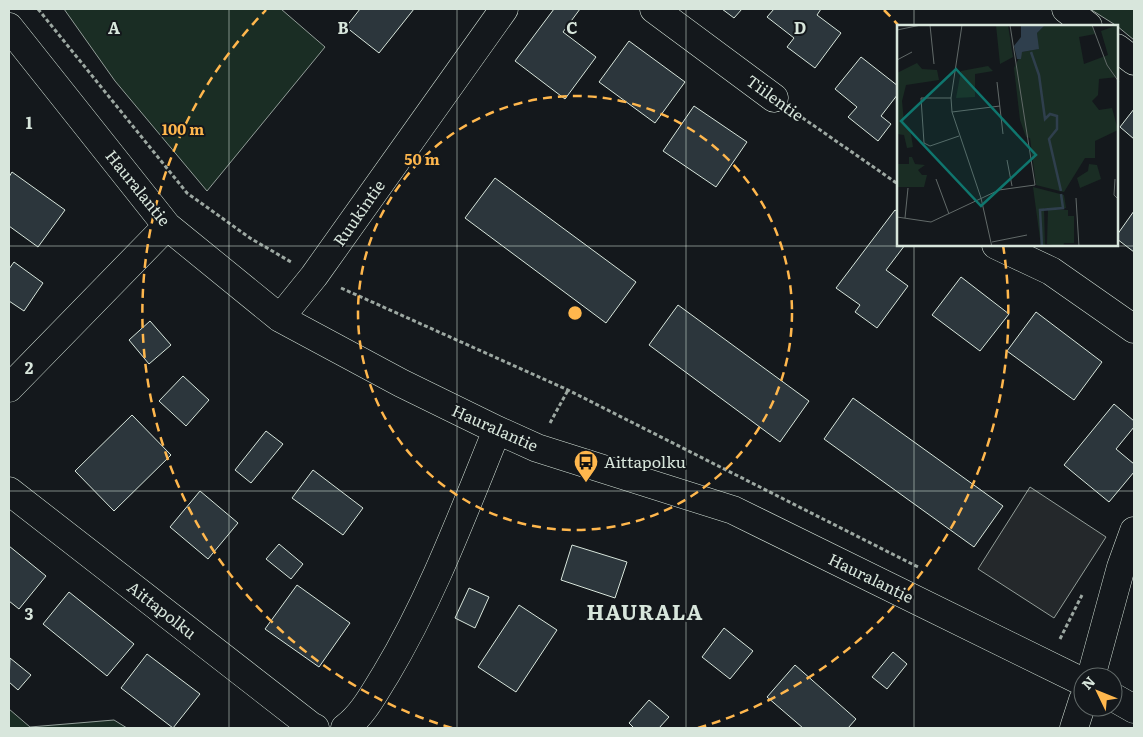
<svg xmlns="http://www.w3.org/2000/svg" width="1143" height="737" font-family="Literata,serif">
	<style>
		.green { fill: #1a2d24; stroke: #939e99 }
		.parking { fill: #24282b; stroke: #939e99 }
		.building { fill: #2c363c; stroke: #d8e6dc }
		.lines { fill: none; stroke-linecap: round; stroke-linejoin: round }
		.minor-casing { stroke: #d8e6dc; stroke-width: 29 }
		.path { stroke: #9da8a2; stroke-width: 3; stroke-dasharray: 4 2.5; stroke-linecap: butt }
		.minor { stroke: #14181c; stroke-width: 28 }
		.grid { fill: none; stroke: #d8e6dc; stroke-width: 1; stroke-opacity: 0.55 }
		.ring { fill: none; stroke: #ffb74d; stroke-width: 2.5; stroke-dasharray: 9 6 }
		.labels { text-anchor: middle; stroke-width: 4; stroke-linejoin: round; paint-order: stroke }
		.street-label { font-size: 16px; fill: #d8e6dc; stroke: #14181c }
		.poi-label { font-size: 16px; fill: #d8e6dc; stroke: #14181c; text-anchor: start }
		.district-label { font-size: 21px; font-weight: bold; letter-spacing: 1px; fill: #d8e6dc; stroke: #14181c }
		.inset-river { fill: none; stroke: #2f3f4d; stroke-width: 2.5 }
		.inset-road { fill: none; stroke: #626a69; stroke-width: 1 }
		.view { fill: #0f766e; fill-opacity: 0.15; stroke: #0f766e; stroke-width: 2.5 }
		.inset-edge { fill: none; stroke: #d8e6dc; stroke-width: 2.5 }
		.grid-label { font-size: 16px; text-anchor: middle; font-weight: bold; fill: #d8e6dc; stroke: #14181c; stroke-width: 4; stroke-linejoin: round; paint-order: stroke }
		.centre { fill: #ffb74d; stroke: #14181c; stroke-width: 2.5 }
		.ring-label { font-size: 15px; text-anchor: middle; font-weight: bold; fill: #ffb74d; stroke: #14181c; stroke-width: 4; stroke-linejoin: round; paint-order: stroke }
	</style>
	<rect width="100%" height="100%" fill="#14181c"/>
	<!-- green -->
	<path class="green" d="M64 9H281L325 47 207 191 115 81Z
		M1090 9H1134V40L1117 26Z
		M9 709 30 727 114 720 127 728H9Z"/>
	<!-- parking -->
	<path class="parking" d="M1030 487 1106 537 1054 618 978 569Z"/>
	<!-- building -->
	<path class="building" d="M360 9H414L379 53 346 27Z
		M554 9H580L563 32 596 57 565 99 515 61Z
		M722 9H742L734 18Z
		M774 9H821L817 15 841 33 815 68 787 47 794 38 767 17Z
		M629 41 685 82 655 123 599 82Z
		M861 57 898 86V94L881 116 891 124 878 141 848 117 857 107 835 89Z
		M694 106 747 142 716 187 663 151Z
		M1134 109V139L1120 127Z
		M12 172 65 210 38 247 9 226V177Z
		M495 178 636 282 606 323 465 218Z
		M895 210 898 212V245H905L886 270 908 286 877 328 855 312 860 305 836 288Z
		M1134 211V252L1117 239V235Z
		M14 262 43 283 24 311 9 301V269Z
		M961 277 1009 314 980 351 932 315Z
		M678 305 809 401 780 442 649 345Z
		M1036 312 1102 362 1074 400 1007 351Z
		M150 321 171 345 149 364 129 340Z
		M183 376 209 400 186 426 159 401Z
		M853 398 1003 506 974 547 824 439Z
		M1114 404 1134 421V427L1116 449 1134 464V472L1109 502 1064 465Z
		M132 415 171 455 114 511 75 471Z
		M266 431 283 444 251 483 235 470Z
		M313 470 363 508 343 535 292 498Z
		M200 491 238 523 208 559 170 527Z
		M279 544 303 564 291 579 266 559Z
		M572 545 627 562 615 598 561 580Z
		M9 546 46 576 19 609 9 601Z
		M297 585 350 623 319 667 265 629Z
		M469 588 489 597 475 628 455 618Z
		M69 592 134 644 107 676 43 624Z
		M519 605 557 630 516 692 478 667Z
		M724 628 753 651 730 679 702 657Z
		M893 652 907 664 887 689 872 677Z
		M147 654 200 694 173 728 121 688Z
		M10 658 31 675 18 690 9 682Z
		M795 665 856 719 848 728H803L767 697Z
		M649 700 669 717 659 728H634L629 723Z"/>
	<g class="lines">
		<defs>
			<path id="minor" d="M654 9 774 98
				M1066 9 1088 26
				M9 27 167 226 280 318 401 383 497 430 537 448 733 510 1083 682
				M1117 48 1134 61
				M996 245 1051 271 1134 329
				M280 318 314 276 504 9
				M9 388 167 226
				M9 491 311 726 315 728
				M1091 677 1121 567 1134 531
				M1113 697 1134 709
				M345 728C363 715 374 693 386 674 432 597 463 513 497 430
				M1074 728 1083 700"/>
		</defs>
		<!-- minor casing -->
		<use href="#minor" class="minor-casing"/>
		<!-- path -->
		<path class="path" d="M38 9 187 193 250 238 291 262
			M797 114 898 184
			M341 288 568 390 920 568
			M550 423 568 390
			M1060 639 1082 595"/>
		<!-- minor -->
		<use href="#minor" class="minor"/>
	</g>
	<!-- grid -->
	<path class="grid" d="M229 9V728M457 9V728M686 9V728M914 9V26M914 245V728M9 246H1134M9 491H1134"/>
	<!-- distance rings -->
	<g class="ring">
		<circle cx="575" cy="313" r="217"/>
		<path d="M452 728A433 433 0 0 1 266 10M884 10A433 433 0 0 1 899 26M1003 245A433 433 0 0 1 698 728"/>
	</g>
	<!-- icons -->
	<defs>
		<symbol id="bus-pin" viewBox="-11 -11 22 30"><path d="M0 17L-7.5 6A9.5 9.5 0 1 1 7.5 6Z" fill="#ffb74d" stroke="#14181c"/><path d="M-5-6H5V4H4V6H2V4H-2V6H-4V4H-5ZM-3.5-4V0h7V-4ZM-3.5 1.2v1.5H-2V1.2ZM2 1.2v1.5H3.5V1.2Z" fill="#111"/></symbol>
	</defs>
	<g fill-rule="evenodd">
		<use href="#bus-pin" x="572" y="448" width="28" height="38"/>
	</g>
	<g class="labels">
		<!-- street labels -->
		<g class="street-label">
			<text transform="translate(775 98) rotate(36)" y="6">Tiilentie</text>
			<text transform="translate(138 188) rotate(51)" y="6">Hauralantie</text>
			<text transform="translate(359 213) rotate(-55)" y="6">Ruukintie</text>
			<text transform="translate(495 428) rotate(24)" y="6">Hauralantie</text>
			<text transform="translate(871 578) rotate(26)" y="6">Hauralantie</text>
			<text transform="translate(162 610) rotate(38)" y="6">Aittapolku</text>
		</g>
		<!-- poi labels -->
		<g class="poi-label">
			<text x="604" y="468">Aittapolku</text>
		</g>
		<!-- district labels -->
		<g class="district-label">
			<text x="645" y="620">HAURALA</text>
		</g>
	</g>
	<!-- overview -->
	<g transform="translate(897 25)">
		<rect width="221" height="221" fill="#14181c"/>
		<path d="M99 0H111L116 32 103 39ZM148 0H195L198 9 182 12 187 39 211 30 204 6 221 0V52L202 54 201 70 195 76 202 85 215 83 221 105 198 116V133H188L167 167 139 160 133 113 129 112 123 95 117 43 125 27 141 24 140 8ZM20 38 25 44 40 45 42 55 9 60 5 76 7 97 13 103 16 122 10 123 7 110 0 109V48ZM91 41 96 46 78 49V72L59 73 64 46ZM12 132H15L18 139 28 140 21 145 25 150H30L27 162H0V139H12ZM192 139 200 140 204 154 183 163 180 153 191 146ZM136 162 167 170 169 183H147L148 221H144ZM151 184 171 185V191H177V218H167L166 222 150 219Z" fill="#1a2d24"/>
		<path d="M124 0H148L140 8 142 24 125 27 124 34H120L117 21 124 12Z" fill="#2f3f4d"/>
		<path class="inset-river" d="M134 27 142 50 148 94 153 89 160 91V104L152 114 164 166M145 222 143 185 166 183 164 169"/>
		<path class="inset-road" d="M33 0 37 39M65 0 54 73 55 87 84 173 95 222M195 0 210 40 222 57M0 5 24 0M0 35 15 27M100 57 106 109M54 73H24L27 118 33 121 62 111M55 87 103 81M110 135 115 161M39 154 52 189M218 154 217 170 222 175M179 173 182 222M0 192 34 197 102 165 138 160 113 0M8 193 11 163M95 217 130 210"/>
		<path class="view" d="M59 44 139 130 84 181 4 96Z"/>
		<rect width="221" height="221" class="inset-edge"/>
	</g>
	<g class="grid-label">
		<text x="114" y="34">A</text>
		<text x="343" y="34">B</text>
		<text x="572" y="34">C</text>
		<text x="800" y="34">D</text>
		<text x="29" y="129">1</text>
		<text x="29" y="374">2</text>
		<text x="29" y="620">3</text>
	</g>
	<circle cx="575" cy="313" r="8" class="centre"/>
	<g class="ring-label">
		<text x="183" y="135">100 m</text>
		<text x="422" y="165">50 m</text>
	</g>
	<!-- border -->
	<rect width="1143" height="737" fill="none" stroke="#d8e6dc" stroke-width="20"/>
	<!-- north arrow -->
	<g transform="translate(1098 692) rotate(313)"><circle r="24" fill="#14181c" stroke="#626a69"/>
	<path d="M0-4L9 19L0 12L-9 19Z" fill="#ffb74d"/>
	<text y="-8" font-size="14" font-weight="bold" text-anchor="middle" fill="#d8e6dc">N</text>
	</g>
</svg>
